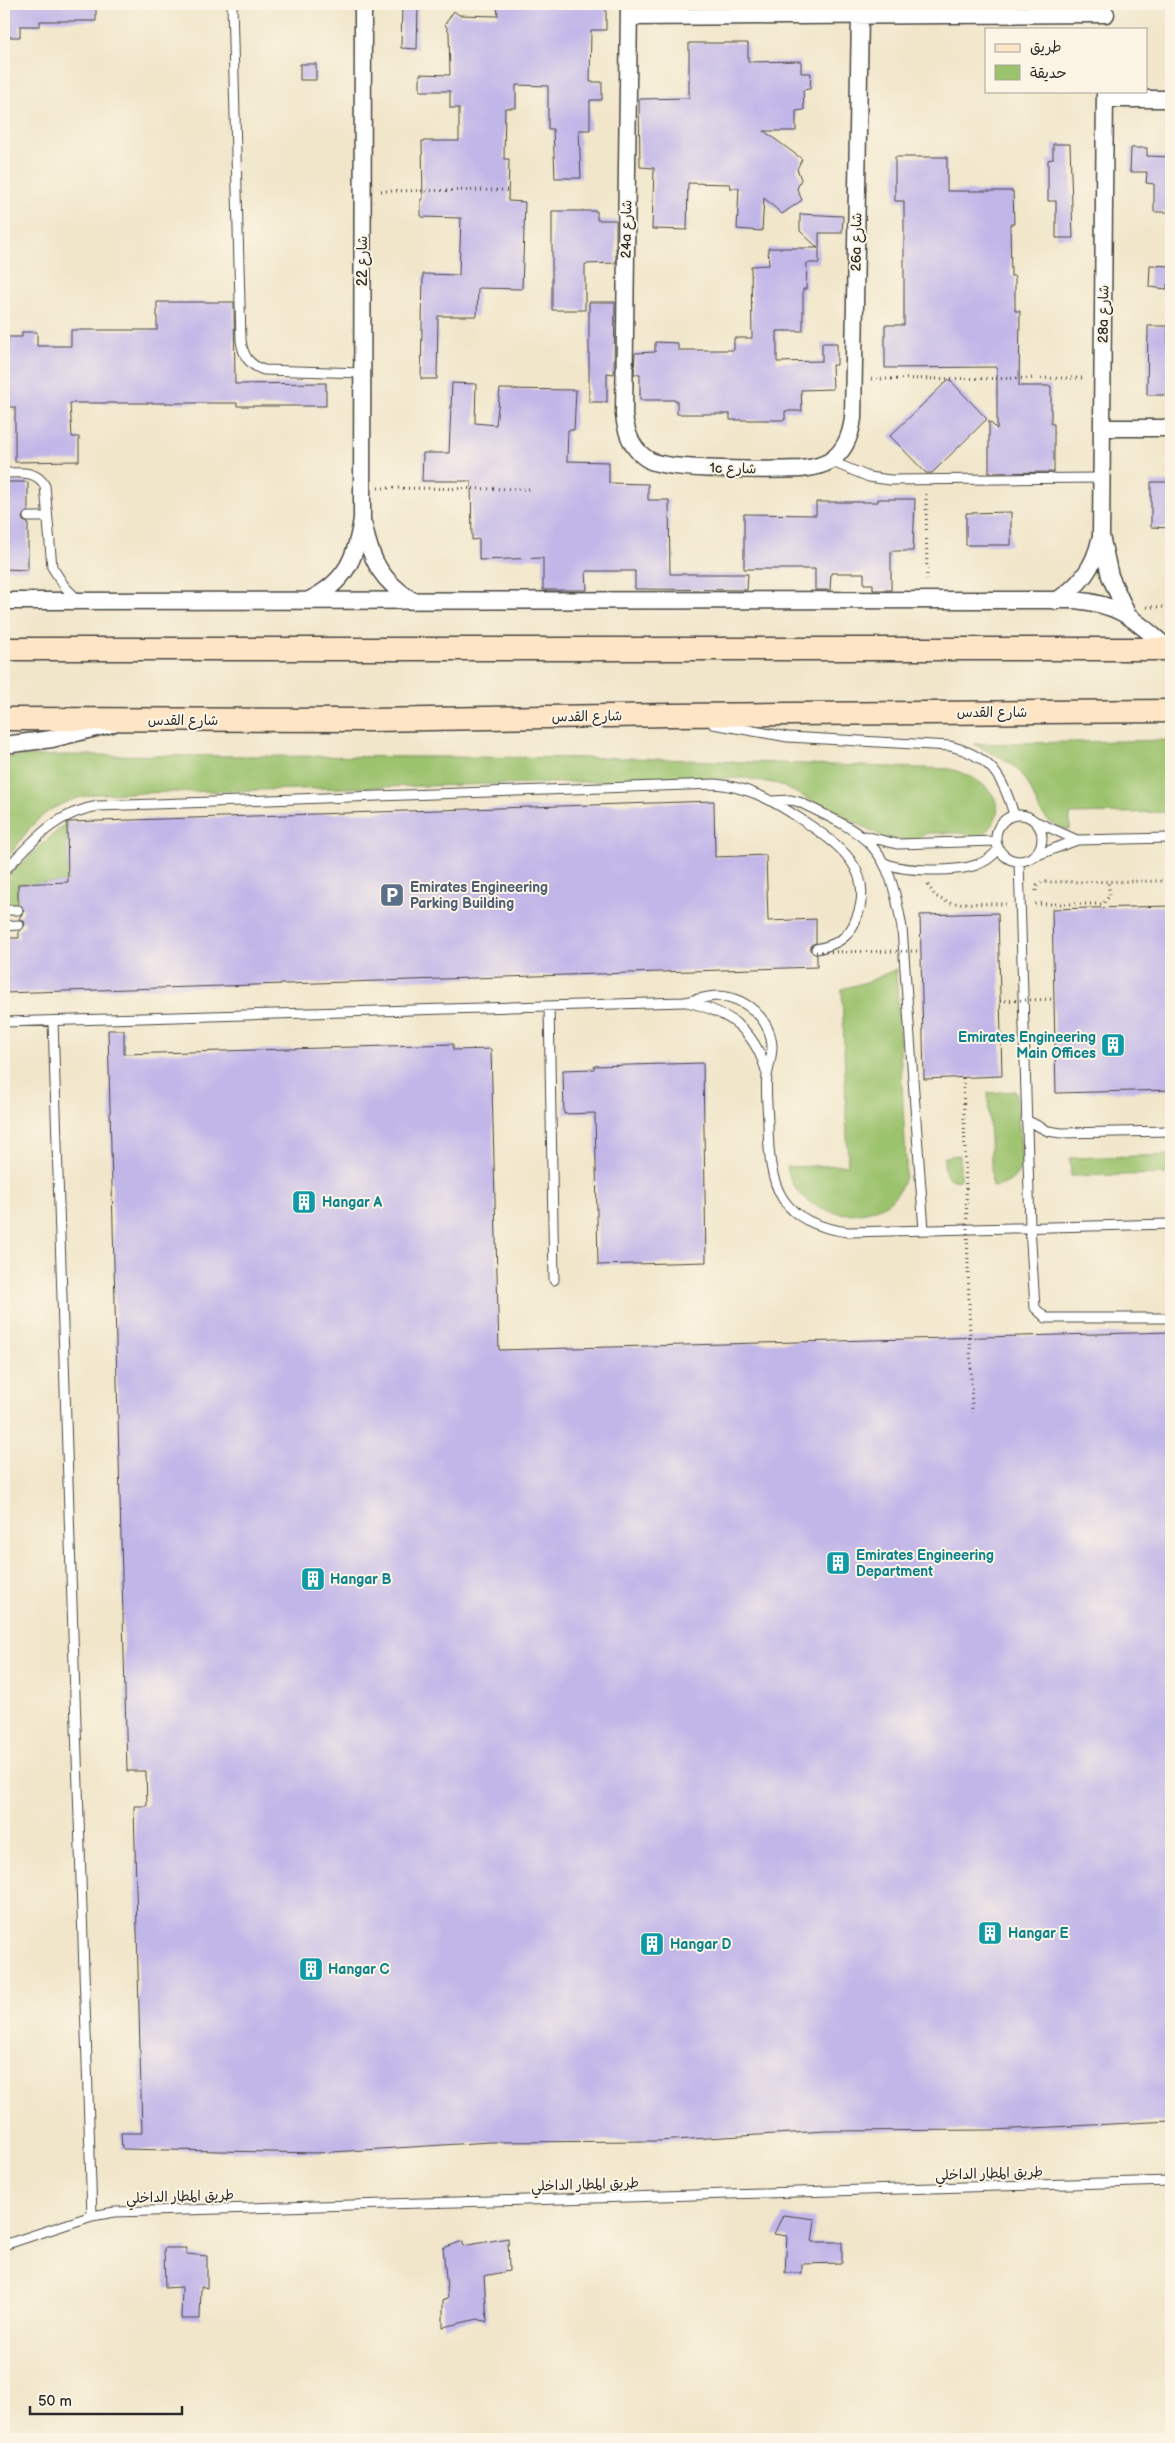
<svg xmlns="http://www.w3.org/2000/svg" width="1175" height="2443" font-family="'Balsamiq Sans','Playpen Sans Arabic',sans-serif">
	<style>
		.green { fill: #9bc26d; stroke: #63764c }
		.building { fill: #c1b6e8 }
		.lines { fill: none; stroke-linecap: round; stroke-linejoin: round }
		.service-casing { stroke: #494743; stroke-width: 11 }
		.minor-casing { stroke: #494743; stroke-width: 19 }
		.secondary-casing { stroke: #494743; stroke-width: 25 }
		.path { stroke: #494743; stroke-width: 3; stroke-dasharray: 1 4; stroke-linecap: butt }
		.service { stroke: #fff; stroke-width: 9 }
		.minor { stroke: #fff; stroke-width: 16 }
		.secondary { stroke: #fee5c5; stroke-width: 22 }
		.path-bridge { stroke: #494743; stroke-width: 3; stroke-dasharray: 1 4; stroke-linecap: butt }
		.labels { text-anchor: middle; stroke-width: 4; stroke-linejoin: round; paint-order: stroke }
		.street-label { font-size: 14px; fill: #2b2b2b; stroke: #fcf5e5 }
		.service-label { font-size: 14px; font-weight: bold; fill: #4e5e75; stroke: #fcf5e5; text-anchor: start }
		.culture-label { font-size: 14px; font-weight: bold; fill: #0d838f; stroke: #fcf5e5; text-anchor: start }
	</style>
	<rect width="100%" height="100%" fill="#fcf5e5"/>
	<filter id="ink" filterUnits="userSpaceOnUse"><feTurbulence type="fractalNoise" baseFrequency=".02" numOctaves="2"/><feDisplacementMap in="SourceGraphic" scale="10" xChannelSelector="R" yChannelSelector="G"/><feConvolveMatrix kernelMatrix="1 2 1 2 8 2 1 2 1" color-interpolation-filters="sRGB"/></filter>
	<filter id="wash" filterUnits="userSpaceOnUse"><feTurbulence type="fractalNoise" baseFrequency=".0096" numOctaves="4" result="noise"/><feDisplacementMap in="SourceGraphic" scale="20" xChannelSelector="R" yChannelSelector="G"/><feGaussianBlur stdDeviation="1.12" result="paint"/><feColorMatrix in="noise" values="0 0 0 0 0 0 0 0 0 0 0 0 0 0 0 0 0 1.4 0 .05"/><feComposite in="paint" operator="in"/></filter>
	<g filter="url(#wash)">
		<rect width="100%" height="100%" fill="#f1e6ca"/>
		<!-- green -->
		<path class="green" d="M1171 740V812L1070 814V830C1030 822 1041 792 1017 769 1006 758 988 752 974 744Z
			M65 755 632 758 950 769C987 779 1020 808 977 839H970L964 833H927L914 841 886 838 778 784 745 778 96 794C67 799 44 809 26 833 19 842 13 853 4 860V757Z
			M67 822 68 882 18 884V906H4V879Z
			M896 969 906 1163C909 1230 797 1230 787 1167L848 1165 842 989 870 981Z
			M1016 1091 1022 1164C1016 1179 1007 1186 992 1187L988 1093Z
			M960 1155V1180C944 1182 944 1169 944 1157Z
			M1171 1155V1174L1071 1176 1070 1158Z"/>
		<g id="blocks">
			<!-- building -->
			<path class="building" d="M4 4H96V21H40V26H20V37H4Z
				M402 4H418L417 49 401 48Z
				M497 4H606V30H591L590 82H602V100H590V130H579L581 178H555L553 129H548V86L516 85V108H505L504 159H509L508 201 525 202 522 289 478 288 477 316H438L437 379H421L423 274 459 275 461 218 421 217V199H423L422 141H459V108H450V91H420V74L450 75 449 32 445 24 454 11 459 15 498 16Z
				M689 43H748V62L801 61V73H811L810 89 803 90 804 110 796 111V131H764L802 159 797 169 801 179 797 189 802 200 782 214 764 198 762 231 737 229 739 188H730L731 184 688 183 687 230 652 229 654 168 640 167 639 99 689 98Z
				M300 64H316V80H300Z
				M1053 144H1070L1073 238H1056V201H1048V160L1053 159Z
				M1131 148H1147V156L1171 157V212H1154V184L1146 183 1147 172H1130Z
				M895 157H947V191H1013L1014 224H1010L1011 276H1015V311H1020L1019 386H1051V424H1054V472L989 473V421L997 429V367L885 368V325H904V201H895Z
				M552 211H597V220H616V263L585 264V310H552Z
				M800 214 843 216 842 233H819V263H807L806 289H803V331H777V362L822 361V343H837V365H832L833 389 801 390 802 411H785V420H730V414H677V400H640V374H634L635 353 655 352V342L678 343V350H734V338H752L751 266 769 265 768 248H818L800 231Z
				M1150 265 1171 266V285L1167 284V289L1149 287Z
				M157 302H234L235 384 326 383V406H237V403H70L72 437H79V461L15 462V407H4V337H22V332H37V346H71V330H157Z
				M589 302H615L614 374 607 373V402H589Z
				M1148 326H1168L1167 395H1147Z
				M949 379 987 419 932 473H926L890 436Z
				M452 383 476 384 475 423 496 425 500 389 576 390 574 430H568L567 461 609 462V483L648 484V500H669L670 574H748L747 590 635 589V571H586L587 590H543V558L479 560V539L472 540 471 481H422L423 453H449Z
				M4 482H28V511L22 517 23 521 28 523V570L4 569Z
				M1151 482H1171V528L1151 527Z
				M878 499H915L913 551H891V590H873V584H864V573H831L830 590H815V569H744V514L816 515V502H878Z
				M1011 512V545H966V513Z
				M714 801 715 857 766 855 768 921 816 919V943L811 945 810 950 817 955V967L4 993V938H19V931L25 925 24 921 19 919 24 910 18 904V884L68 882 67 823 69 822Z
				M1171 906V1090L1056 1093 1052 909Z
				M998 913 1002 1076 924 1079 920 915Z
				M108 1030H124V1054L453 1044V1050L491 1049 499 1350 1171 1332V2121L993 2130 826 2131 657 2141 490 2142 317 2153 122 2149 121 2133H142L134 1806H147L146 1771H127Z
				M703 1063 706 1262 598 1265 595 1113 564 1114 563 1070 594 1069V1066Z
				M783 2215 815 2219 812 2242H842V2263L802 2264V2273H785L787 2236 774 2234Z
				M508 2238 509 2271 484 2276 487 2322 478 2319 443 2327V2300L448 2298 443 2248 463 2241V2246Z
				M164 2248H186V2254L207 2256V2288L201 2286 200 2319H181L182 2287 165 2288Z"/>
		</g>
	</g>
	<g filter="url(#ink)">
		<use href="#blocks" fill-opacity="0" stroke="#494743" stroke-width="1"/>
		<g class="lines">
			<defs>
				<path id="service" d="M232 4 241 340C243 356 249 365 264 370L362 373
					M830 461 869 477 890 480 1102 478
					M4 473C19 473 37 470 45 486L52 567 65 587 79 601
					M28 517H47
					M713 724 788 737 950 746C990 756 1003 776 1014 815
					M772 801 791 800 799 802C872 837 888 845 902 928L924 1230
					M996 838a23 23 0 1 1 46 0a23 23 0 1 1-46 0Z
					M1037 822 1077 840
					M865 836 897 844 996 841
					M1035 856 1077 840 1171 838
					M1019 862 1030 1226 1035 1308 1046 1318H1171
					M885 863C903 872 956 872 976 865 985 862 992 857 998 850
					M4 871C33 841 55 813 98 806L715 784C749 787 774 801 802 820 837 843 877 870 856 919 849 938 836 945 816 949
					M4 910H18
					M4 926 19 925
					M687 1002C730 1012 755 1030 767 1074
					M549 1006 554 1280
					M53 1021 92 2216
					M4 1022 684 1002C695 1000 707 996 718 996 745 997 770 1018 772 1046 772 1056 769 1066 767 1076 765 1092 768 1109 768 1125 769 1188 780 1223 848 1232L1171 1224
					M1026 1120 1048 1131 1061 1133 1171 1131
					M4 2245 92 2216 115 2212 1171 2181"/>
				<path id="minor" d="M629 4 624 415C626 433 633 451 649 460 666 471 776 470 801 469 810 468 822 466 830 461 845 451 851 435 853 418L860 15
					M629 17 1106 14
					M1105 91 1101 536 1110 576 1127 614
					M1105 99H1171
					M1102 428H1171
					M364 526C371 562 382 581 413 601
					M309 600C346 582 356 558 362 519L363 4
					M4 601 1075 600C1123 605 1134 620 1169 649
					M1056 601C1079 586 1094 568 1100 540
					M4 745 52 739 112 724"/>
				<path id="secondary" d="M4 649H1171
					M4 719 372 720 671 715 1171 711"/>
			</defs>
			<!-- service casing -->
			<use href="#service" class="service-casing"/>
			<!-- minor casing -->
			<use href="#minor" class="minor-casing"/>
			<!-- secondary casing -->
			<use href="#secondary" class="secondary-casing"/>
			<!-- path -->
			<path class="path" d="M381 191 507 190
				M871 379 1085 378
				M378 488 533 489
				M926 494 927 583
				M1147 607H1171
				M928 885 935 896 949 903 1006 904
				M1036 891 1037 886 1042 882 1171 881
				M1035 904H1103L1110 895 1108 882"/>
			<!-- service -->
			<use href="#service" class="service"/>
			<!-- minor -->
			<use href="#minor" class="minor"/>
			<!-- secondary -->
			<use href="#secondary" class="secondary"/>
			<!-- path-bridge -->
			<path class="path-bridge" d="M816 952 921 951
				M1000 1001 1054 999
				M963 1078 972 1413"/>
		</g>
	</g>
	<!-- icons -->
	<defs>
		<symbol id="parking-square" viewBox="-11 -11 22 22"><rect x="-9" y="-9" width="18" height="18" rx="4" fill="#5c6f8a" stroke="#fcf5e5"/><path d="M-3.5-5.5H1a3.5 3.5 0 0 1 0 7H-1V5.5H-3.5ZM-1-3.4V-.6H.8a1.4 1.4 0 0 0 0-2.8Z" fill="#fff"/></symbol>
		<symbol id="building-square" viewBox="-11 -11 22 22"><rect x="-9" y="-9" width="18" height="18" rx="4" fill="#0f9aa8" stroke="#fcf5e5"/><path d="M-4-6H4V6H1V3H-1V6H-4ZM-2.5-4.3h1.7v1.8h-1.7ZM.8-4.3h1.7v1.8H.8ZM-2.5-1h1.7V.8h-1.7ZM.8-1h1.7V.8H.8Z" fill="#fff"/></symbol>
	</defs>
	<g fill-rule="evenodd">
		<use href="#parking-square" x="378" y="881" width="28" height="28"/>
		<use href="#building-square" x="1099" y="1031" width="28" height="28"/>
		<use href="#building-square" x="290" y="1188" width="28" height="28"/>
		<use href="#building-square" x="824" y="1549" width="28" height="28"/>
		<use href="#building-square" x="299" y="1565" width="28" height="28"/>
		<use href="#building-square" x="976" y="1919" width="28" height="28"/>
		<use href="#building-square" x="638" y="1930" width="28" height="28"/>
		<use href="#building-square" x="297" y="1955" width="28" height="28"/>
	</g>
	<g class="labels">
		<!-- street labels -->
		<g class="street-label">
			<text transform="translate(626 229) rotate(-89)" y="5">24a شارع</text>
			<text transform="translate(856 242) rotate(-89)" y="5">26a شارع</text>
			<text transform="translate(362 261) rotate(-90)" y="5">شارع 22</text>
			<text transform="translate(1103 314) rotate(-89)" y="5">28a شارع</text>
			<text transform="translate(733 468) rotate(1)" y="5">1c شارع</text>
			<text x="992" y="717">شارع القدس</text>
			<text transform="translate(587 716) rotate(-1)" y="5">شارع القدس</text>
			<text x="183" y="725">شارع القدس</text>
			<text transform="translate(989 2173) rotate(-2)" y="5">طريق المطار الداخلي</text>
			<text transform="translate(585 2184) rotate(-2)" y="5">طريق المطار الداخلي</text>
			<text transform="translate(180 2196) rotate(-2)" y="5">طريق المطار الداخلي</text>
		</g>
		<!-- service labels -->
		<g class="service-label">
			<text x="410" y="892">Emirates Engineering<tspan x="410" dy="16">Parking Building</tspan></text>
		</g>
		<!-- culture labels -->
		<g class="culture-label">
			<text x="1096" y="1042" text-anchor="end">Emirates Engineering<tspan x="1096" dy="16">Main Offices</tspan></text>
			<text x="322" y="1207">Hangar A</text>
			<text x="856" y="1560">Emirates Engineering<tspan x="856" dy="16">Department</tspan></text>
			<text x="330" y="1584">Hangar B</text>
			<text x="1008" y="1938">Hangar E</text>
			<text x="670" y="1949">Hangar D</text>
			<text x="328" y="1974">Hangar C</text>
		</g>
	</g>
	<!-- margin -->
	<rect width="1175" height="2443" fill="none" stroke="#fcf5e5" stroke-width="20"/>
	<!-- legend -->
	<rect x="985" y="28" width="162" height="65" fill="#fcf5e5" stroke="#a8a49b"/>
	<rect x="995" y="44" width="25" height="8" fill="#fee5c5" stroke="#a8a49b"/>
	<text x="1030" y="52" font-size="15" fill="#2b2b2b">طريق</text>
	<rect x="995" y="65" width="25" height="15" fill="#9bc26d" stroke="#a8a49b"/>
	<text x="1030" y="78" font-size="15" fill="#2b2b2b">حديقة</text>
	<!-- scale -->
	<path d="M30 2406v8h152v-8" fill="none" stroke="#2b2b2b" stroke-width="2.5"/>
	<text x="38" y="2406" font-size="15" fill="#2b2b2b" stroke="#fcf5e5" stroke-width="4" paint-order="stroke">50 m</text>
</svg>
